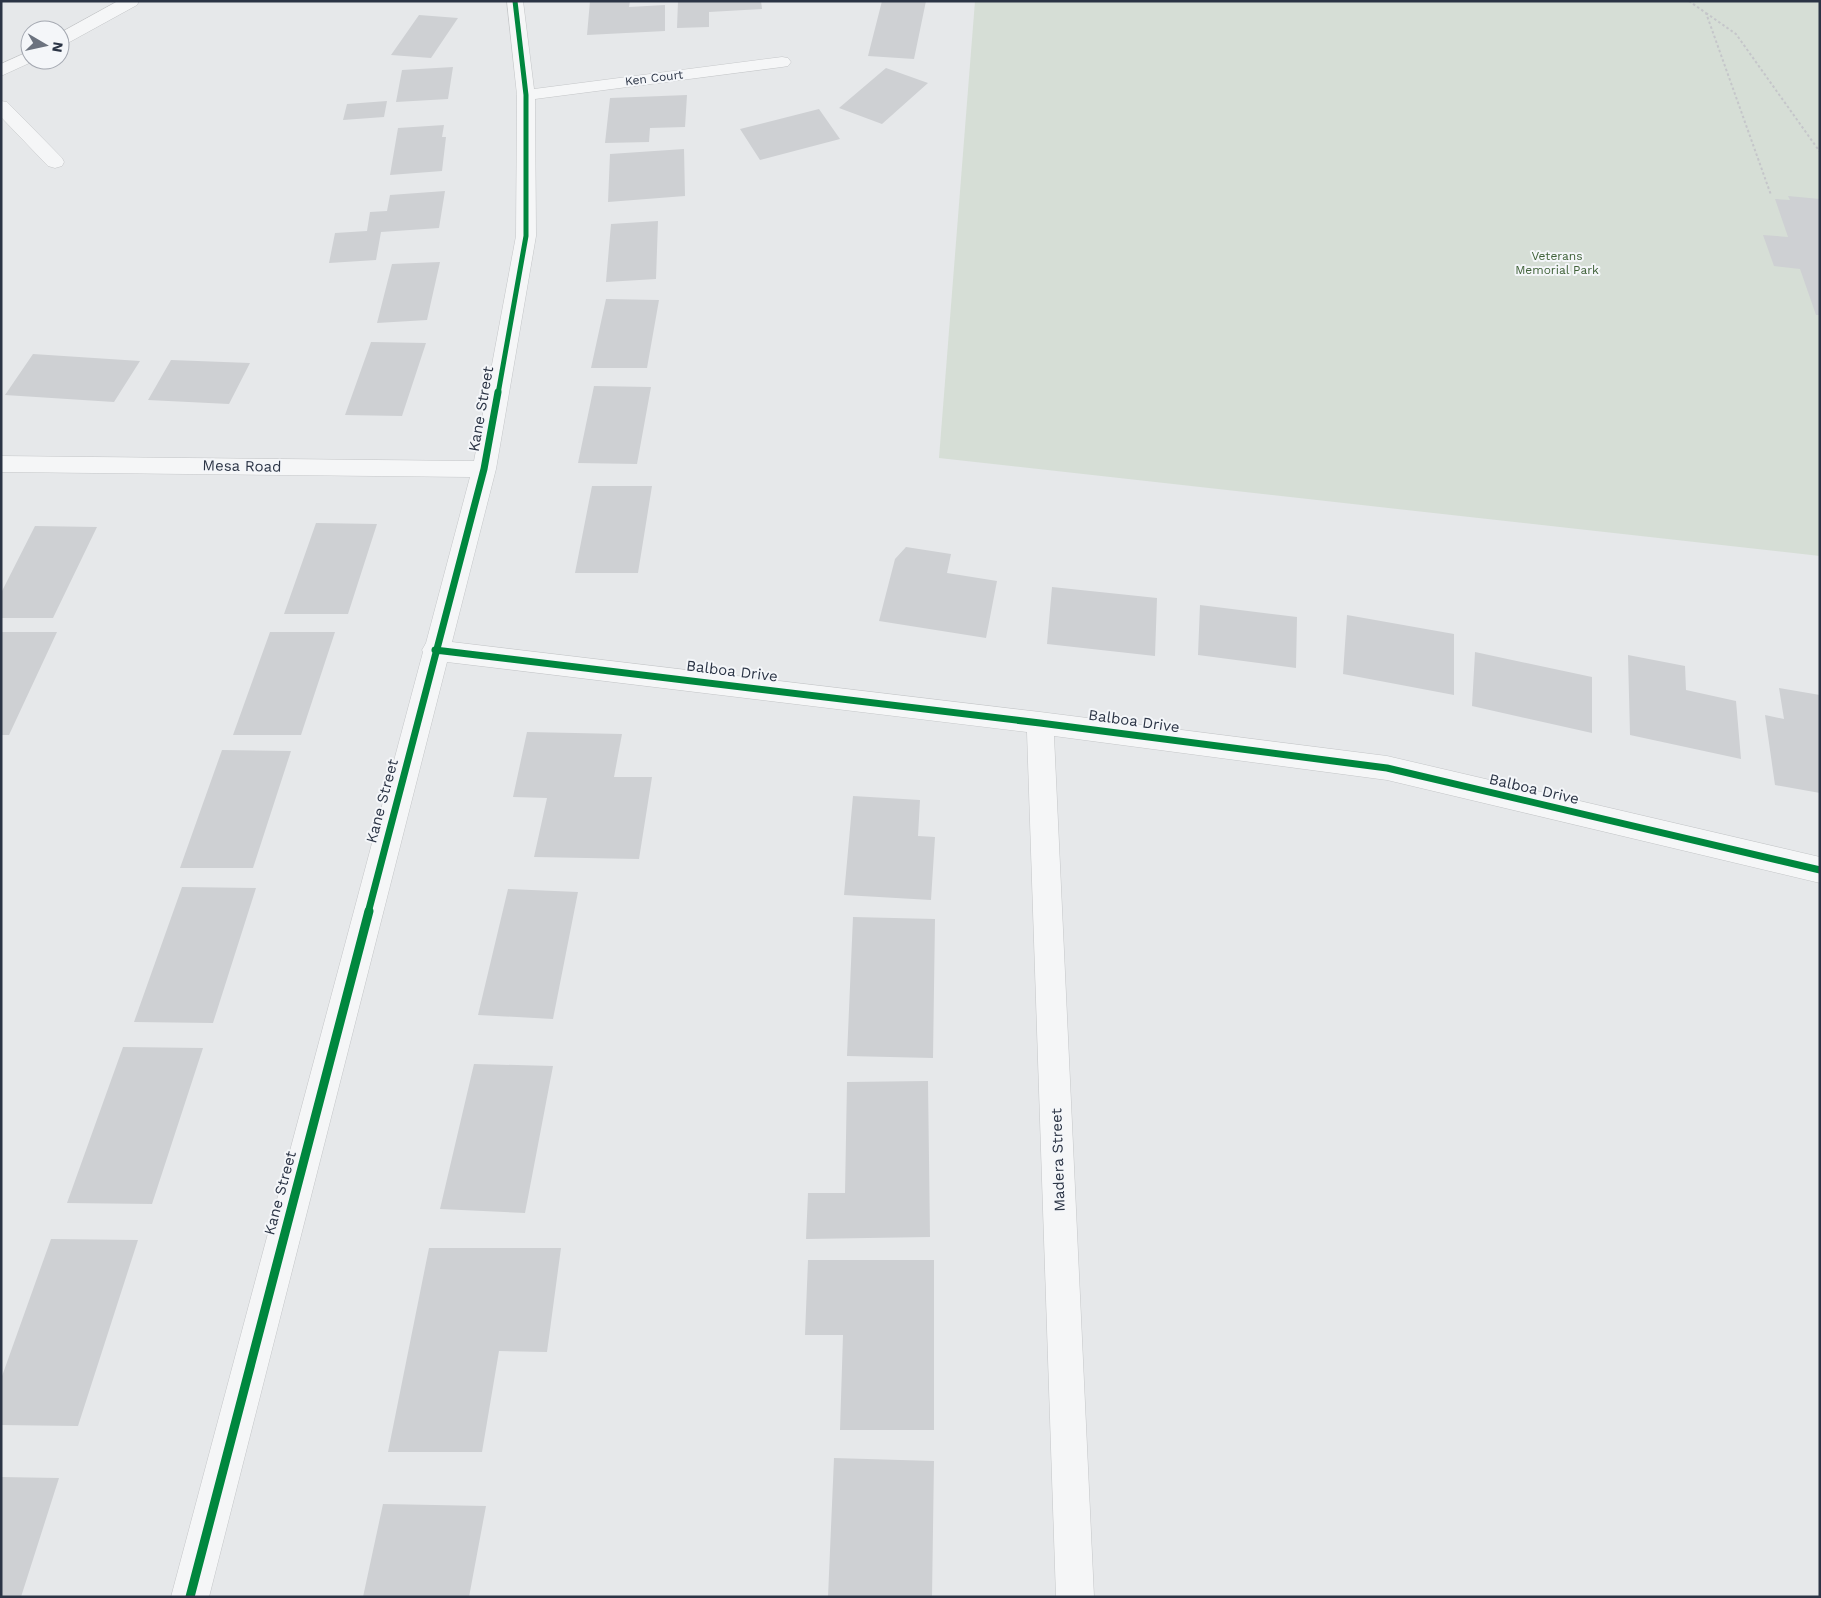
<svg xmlns="http://www.w3.org/2000/svg" width="1821" height="1598" font-family="'Work Sans',sans-serif">
	<style>
		.green { fill: #d6ded6 }
		.building { fill: #ced0d3 }
		.lines { fill: none; stroke-linecap: round; stroke-linejoin: round }
		.minor-casing { stroke: #c4c6c8; stroke-width: 1 }
		.path { stroke: #c5c6ca; stroke-width: 2; stroke-dasharray: 2.5 2.5; stroke-linecap: butt }
		.minor { fill: #f5f6f7; fill-rule: evenodd }
		.cycleway-far2-casing { stroke: #f4f6f9; stroke-width: 7 }
		.cycleway-far1-casing { stroke: #f4f6f9; stroke-width: 10 }
		.cycleway-casing { stroke: #f4f6f9; stroke-width: 12 }
		.cycleway-far2 { stroke: #00873e; stroke-width: 5 }
		.cycleway-far1 { stroke: #00873e; stroke-width: 7 }
		.cycleway { stroke: #00873e; stroke-width: 9 }
		.labels { text-anchor: middle; stroke-width: 4; stroke-linejoin: round; paint-order: stroke }
		.far-street-label { font-size: 12px; fill: #2b3445; stroke: #f4f6f9 }
		.far-park-label { font-size: 12px; fill: #3f6138; stroke: #f4f6f9 }
		.street-label { font-size: 15px; fill: #2b3445; stroke: #f4f6f9 }
	</style>
	<rect width="100%" height="100%" fill="#e6e8ea"/>
	<!-- green -->
	<path class="green" d="M975 1H1820V556L939 458Z"/>
	<!-- building -->
	<path class="building" d="M590 1H630L629 7 665 5V31L587 35Z
		M678 1H761L762 9 709 12V27L677 28Z
		M882 1H926L914 59 868 56Z
		M419 15 458 18 431 58 391 55Z
		M453 67 448 99 396 102 402 70Z
		M886 68 928 83 882 124 839 108Z
		M687 95 685 127 650 128 649 142 605 143 610 98Z
		M387 101 384 117 343 120 347 104Z
		M819 109 840 139 760 160 740 129Z
		M444 125 442 137H446L442 171 390 175 398 128Z
		M684 149 685 196 608 202 610 154Z
		M445 191 439 228 381 232 376 260 329 263 335 233 367 231 370 212 387 211 390 195Z
		M1788 196 1820 199V315H1816L1800 269 1774 266 1763 235 1788 237 1775 199 1790 200Z
		M658 221 656 279 606 282 611 224Z
		M440 262 427 320 377 323 392 264Z
		M606 299 659 300 647 368H591Z
		M371 342 426 343 402 416 345 415Z
		M33 354 140 361 114 402 5 395Z
		M171 360 250 363 229 404 148 400Z
		M594 386 651 387 637 464 578 463Z
		M592 486H652L638 573H575Z
		M316 523 377 524 348 614H284Z
		M35 526 97 527 53 618H1V593Z
		M906 547 951 554 947 573 997 581 986 638 879 621 895 559Z
		M1052 587 1157 598 1155 656 1047 644Z
		M1200 605 1297 617 1296 668 1198 655Z
		M1347 615 1454 634V695L1343 674Z
		M1 632H57L9 735H1Z
		M270 632H335L301 735H233Z
		M1475 652 1592 677V733L1472 706Z
		M1628 655 1685 666 1686 690 1736 701 1741 759 1630 735Z
		M1779 688 1820 695V793L1775 785 1765 715 1784 719Z
		M527 732 622 734 614 777H652L639 859 534 857 547 798 513 797Z
		M222 750 291 751 253 868H180Z
		M853 796 920 800 918 836 935 837 931 900 844 895Z
		M182 887 256 888 213 1023 134 1022Z
		M508 889 578 892 553 1019 478 1015Z
		M853 917 935 919 933 1058 847 1056Z
		M123 1047 203 1048 152 1204 67 1203Z
		M474 1064 553 1066 525 1213 440 1209Z
		M928 1081 930 1237 806 1239 808 1193H845L847 1082Z
		M51 1239 138 1240 78 1426 1 1425V1379Z
		M429 1248H561L547 1352 499 1351 482 1452H388Z
		M808 1260H934V1430H840L843 1335H805Z
		M834 1458 934 1461 932 1597H828Z
		M1 1477 59 1478 21 1597H1Z
		M383 1504 486 1506 469 1597H363Z"/>
	<g class="lines">
		<defs>
			<path id="minor" d="M118 1H139L137 5 66 44 60 45V33Z
				M507 1H523L534 89 782 57 788 58 791 62 788 66 782 67 535 99 536 236 496 469 452 642 1040 712 1387 756 1820 857V883L1387 780 1054 736 1094 1597H1056L1027 732 447 662 209 1597H171L423 652 422 650 426 643 470 477 1 472V456L474 461 516 236 517 95Z
				M30 51V60H36L1 76V64Z
				M1 101 7 102 62 158 64 162 62 166 55 168 48 166 1 117Z"/>
		</defs>
		<!-- minor casing -->
		<use href="#minor" class="minor-casing"/>
		<!-- path -->
		<path class="path" d="M1689 1 1706 13 1771 195
			M1706 13 1736 34 1820 152"/>
		<!-- minor -->
		<use href="#minor" class="minor"/>
		<defs>
			<path id="cycleway-far2" d="M498 394 526 236V95L515 1"/>
			<path id="cycleway-far1" d="M435 650 1040 723 1387 768 1820 870
				M368 913 484 469 498 392"/>
			<path id="cycleway" d="M190 1597 369 911"/>
		</defs>
		<!-- cycleway-far2 casing -->
		<use href="#cycleway-far2" class="cycleway-far2-casing"/>
		<!-- cycleway-far1 casing -->
		<use href="#cycleway-far1" class="cycleway-far1-casing"/>
		<!-- cycleway casing -->
		<use href="#cycleway" class="cycleway-casing"/>
		<!-- cycleway-far2 -->
		<use href="#cycleway-far2" class="cycleway-far2"/>
		<!-- cycleway-far1 -->
		<use href="#cycleway-far1" class="cycleway-far1"/>
		<!-- cycleway -->
		<use href="#cycleway" class="cycleway"/>
	</g>
	<g class="labels">
		<!-- far-street labels -->
		<g class="far-street-label">
			<text transform="translate(654 78) rotate(-7)" y="4">Ken Court</text>
		</g>
		<!-- far-park labels -->
		<g class="far-park-label">
			<text x="1557" y="260">Veterans<tspan x="1557" dy="14">Memorial Park</tspan></text>
		</g>
		<!-- street labels -->
		<g class="street-label">
			<text transform="translate(481 409) rotate(-80)" y="5">Kane Street</text>
			<text transform="translate(242 466) rotate(1)" y="5">Mesa Road</text>
			<text transform="translate(732 671) rotate(7)" y="5">Balboa Drive</text>
			<text transform="translate(1134 721) rotate(8)" y="5">Balboa Drive</text>
			<text transform="translate(1534 789) rotate(13)" y="5">Balboa Drive</text>
			<text transform="translate(382 801) rotate(-75)" y="5">Kane Street</text>
			<text transform="translate(1058 1160) rotate(-92)" y="5">Madera Street</text>
			<text transform="translate(280 1193) rotate(-75)" y="5">Kane Street</text>
		</g>
	</g>
	<!-- border -->
	<rect width="1821" height="1598" fill="none" stroke="#2b3445" stroke-width="5"/>
	<!-- north arrow -->
	<g transform="translate(45 45) rotate(99)"><circle r="24" fill="#f4f6f9" stroke="#a4a8b1"/>
	<path d="M0-4L9 19L0 12L-9 19Z" fill="#6c737f"/>
	<text y="-8" font-size="14" font-weight="bold" text-anchor="middle" fill="#2b3445">N</text>
	</g>
</svg>
